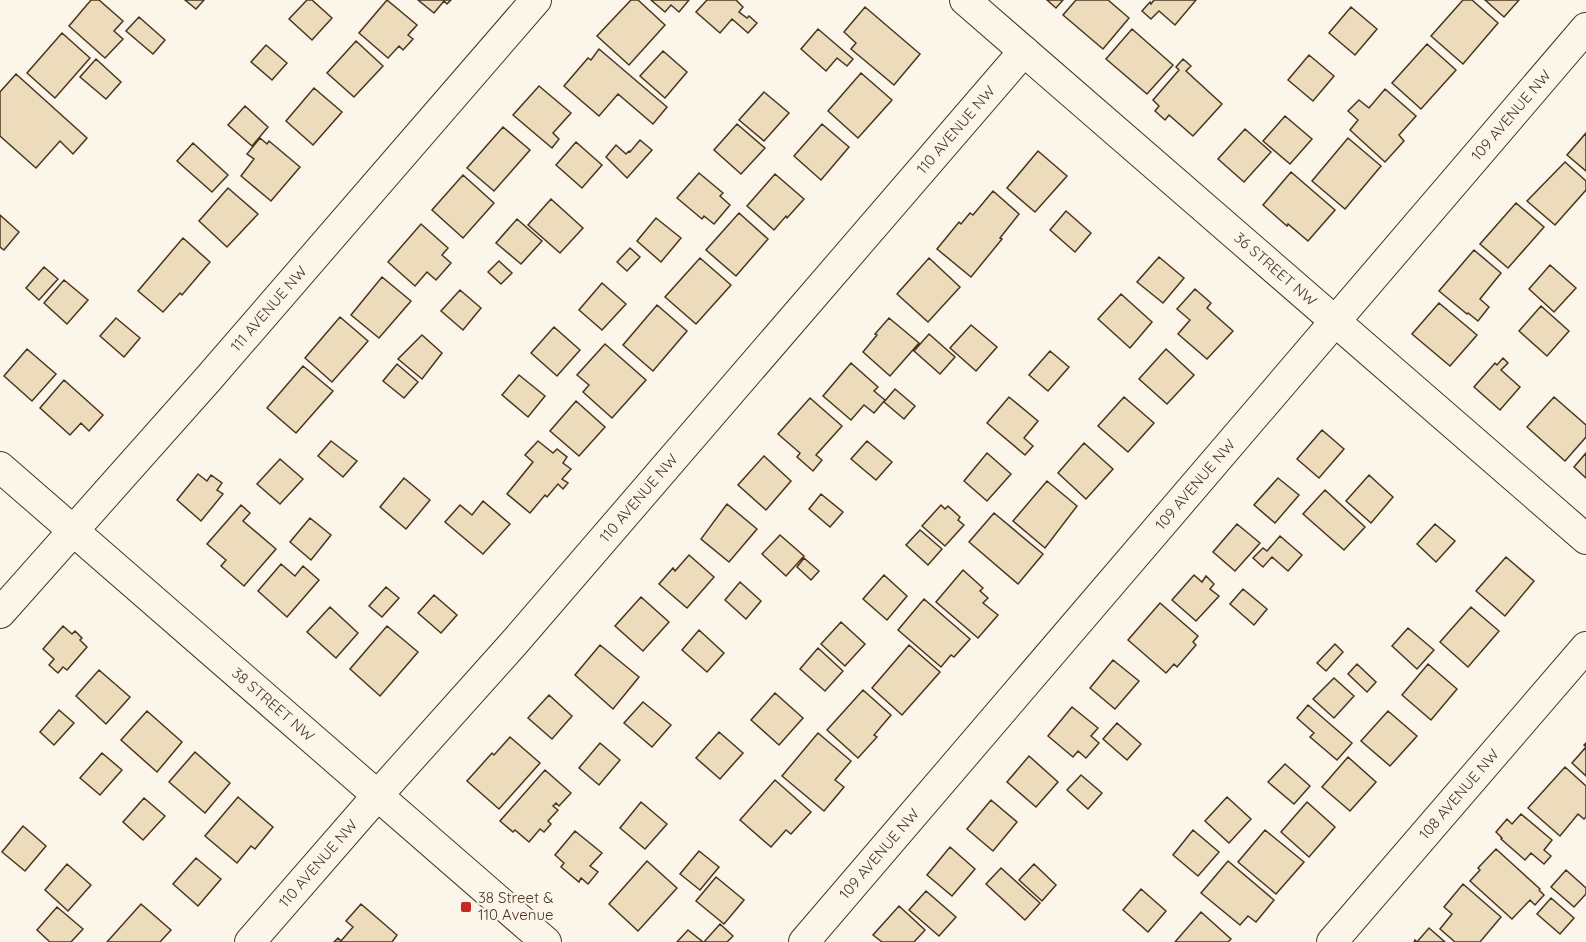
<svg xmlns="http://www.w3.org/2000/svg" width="1586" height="942" font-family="Quicksand,sans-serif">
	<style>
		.building { fill: #ecdcbc; stroke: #4a3520; stroke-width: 1.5 }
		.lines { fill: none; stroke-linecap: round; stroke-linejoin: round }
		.minor-casing { stroke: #4a3520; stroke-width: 32 }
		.minor { stroke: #fbf6e9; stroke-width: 30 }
		.poi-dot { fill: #c62828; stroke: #fbf6e9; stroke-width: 2 }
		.labels { text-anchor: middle; stroke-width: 4.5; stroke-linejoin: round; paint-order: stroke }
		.street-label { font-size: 15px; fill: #4a3520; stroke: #fbf6e9 }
		.poi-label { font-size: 15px; fill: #4a3520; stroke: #fbf6e9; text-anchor: start }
	</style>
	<rect width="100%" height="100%" fill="#fbf6e9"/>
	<!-- building -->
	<path class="building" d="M91 0H99L123 21 114 31 123 39 105 58 69 26Z
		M185 0H204L196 9Z
		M307 0H312L332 18 312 40 289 19Z
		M387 0 417 25 408 35 413 39 403 50 399 46 388 58 359 33Z
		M418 0H451L447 4 444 1 434 13Z
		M631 0H638L665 25 629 65 597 36Z
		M651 0H689L679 12 671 5 665 12Z
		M707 0H736L743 7 739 12 747 18 749 16 757 23 748 33 732 19 720 33 696 12Z
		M1047 0H1063L1056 8Z
		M1076 0H1108L1129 18 1103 49 1063 15Z
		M1154 0H1196L1175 25 1159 11 1151 19 1142 11 1150 2 1151 4Z
		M1463 0H1472L1498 23 1463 64 1431 36Z
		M1485 0H1519L1504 17Z
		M865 7 920 54 894 85 851 49 856 43 844 32Z
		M1351 7 1377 29 1355 55 1329 33Z
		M139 17 165 40 153 54 126 31Z
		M818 29 853 59 847 66 837 58 826 71 801 49Z
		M1132 29 1173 65 1147 94 1106 59Z
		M62 33 90 58 55 98 27 73Z
		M356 41 383 66 354 97 327 73Z
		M1427 44 1456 70 1421 109 1392 83Z
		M266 45 287 63 272 80 251 62Z
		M599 49 667 107 653 124 618 94 599 116 564 86 588 58 591 60Z
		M663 51 687 72 665 98 640 76Z
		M1309 55 1334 76 1313 101 1288 80Z
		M96 59 121 82 106 99 80 77Z
		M1183 59 1191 66 1186 71 1222 104 1193 136 1169 115 1165 120 1155 111 1159 106 1153 100 1179 70 1176 67Z
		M861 73 892 100 858 138 828 111Z
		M16 74 87 138 73 154 60 141 36 168 0 136V92Z
		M539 86 571 113 553 133 559 139 552 148 513 115Z
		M314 88 342 112 313 145 286 121Z
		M1385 89 1416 116 1399 135 1404 141 1385 162 1350 130 1358 120 1348 111 1359 100 1369 108Z
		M764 92 789 113 764 141 739 120Z
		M245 106 268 127 252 146 228 125Z
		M1285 116 1312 139 1290 164 1263 141Z
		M737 124 765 148 741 174 714 150Z
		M822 124 849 147 821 180 794 156Z
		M503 127 530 150 494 191 467 168Z
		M1245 129 1271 152 1244 182 1218 159Z
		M1586 133V171L1567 155Z
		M260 138 267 144 269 141 300 167 271 201 241 176 254 159 247 154Z
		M1348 138 1381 166 1345 209 1312 181Z
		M640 140 652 150 627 178 606 157 616 145 626 154 629 151 630 152Z
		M576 142 602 165 582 188 556 165Z
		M193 143 228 175 212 192 177 161Z
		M1038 151 1067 176 1035 212 1007 188Z
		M1565 162 1586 181V190L1555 225 1527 201Z
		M1291 172 1335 210 1308 241 1288 224 1287 226 1263 205Z
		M699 173 723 193 720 196 730 205 714 224 704 216 702 219 677 198Z
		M775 174 804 199 787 218 786 216 774 230 747 206Z
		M463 175 494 203 463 238 432 210Z
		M228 188 258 214 227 247 199 221Z
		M993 191 1019 214 1000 238 1002 239 971 277 937 249 959 222 961 224 970 213 973 215Z
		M551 199 583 228 560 253 528 225Z
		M1516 203 1544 227 1508 268 1480 244Z
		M1066 211 1091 233 1075 252 1050 230Z
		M739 213 768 239 736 276 706 250Z
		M0 215 19 232 4 250 0 247Z
		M656 218 681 238 661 262 637 241Z
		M517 219 542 241 521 264 496 243Z
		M421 224 448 248 442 255 451 263 436 280 427 272 415 286 388 262Z
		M183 238 210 262 182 295 180 293 163 312 138 291Z
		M630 248 640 257 627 271 617 262Z
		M1474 250 1501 273 1480 299 1489 307 1478 321 1468 313 1467 314 1439 291Z
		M1159 257 1184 278 1163 303 1137 282Z
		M700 258 731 285 696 324 665 297Z
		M929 258 960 287 928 322 897 294Z
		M499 261 512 273 501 284 488 272Z
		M1550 265 1576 288 1554 312 1529 289Z
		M44 267 58 279 39 300 26 288Z
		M382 277 411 301 379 338 351 315Z
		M64 280 88 300 67 324 44 303Z
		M602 283 626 304 602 330 579 310Z
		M1195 289 1211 303 1207 308 1233 331 1207 359 1178 334 1190 320 1177 309Z
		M460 290 481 308 463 330 441 311Z
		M1121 294 1152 322 1130 348 1098 319Z
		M1439 303 1477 335 1450 366 1412 334Z
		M657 305 687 331 653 371 623 345Z
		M1541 306 1569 331 1547 356 1519 331Z
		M340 317 368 341 332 382 305 358Z
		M116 318 140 338 124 357 100 336Z
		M889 318 919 343 890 376 863 352 877 335 875 334Z
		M971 325 997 347 976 371 950 348Z
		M554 327 580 350 557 376 531 353Z
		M929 334 955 357 940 374 914 351Z
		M422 335 442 353 422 379 398 359Z
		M605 344 646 380 612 418 583 392 589 385 577 375Z
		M27 349 56 374 32 401 4 376Z
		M1166 349 1194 375 1167 404 1139 379Z
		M1050 351 1069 367 1048 391 1029 375Z
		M1503 358 1508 363 1501 370 1520 387 1500 410 1474 387 1495 363 1497 365Z
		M851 363 878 387 874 391 885 400 874 413 864 405 851 420 823 396Z
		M397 364 418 382 404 398 383 381Z
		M303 366 333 391 296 433 267 408Z
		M519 375 545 396 528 417 502 395Z
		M64 380 103 415 89 431 81 423 70 435 40 408Z
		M895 389 915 406 904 419 884 402Z
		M1009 397 1038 421 1024 438 1033 446 1025 455 987 423Z
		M1124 397 1154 423 1128 452 1098 426Z
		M1554 397 1586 425V437L1565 461 1527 427Z
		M810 398 842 426 816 455 822 460 813 471 797 457 800 453 778 434Z
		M576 401 605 427 579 456 550 431Z
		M1322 430 1344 449 1319 478 1297 459Z
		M331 441 357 461 343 477 318 456Z
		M538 441 553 453 557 449 567 457 563 463 571 469 562 479 568 483 563 489 558 484 547 497 545 495 530 513 507 494 533 462 525 455Z
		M867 441 892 462 876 480 851 459Z
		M1084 443 1113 469 1086 499 1058 473Z
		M987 453 1011 474 987 501 964 481Z
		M1586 453V478L1574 467Z
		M764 456 791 481 766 510 738 485Z
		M280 459 303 479 280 504 257 484Z
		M198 474 207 481 211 475 222 483 217 490 223 494 201 521 177 500Z
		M1369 475 1393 497 1371 523 1346 501Z
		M404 478 430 500 406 529 380 507Z
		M1278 478 1299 495 1275 523 1254 505Z
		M1047 481 1077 506 1045 548 1013 521Z
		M1325 490 1365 527 1344 550 1303 514Z
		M821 494 843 512 830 527 809 509Z
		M483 501 510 524 483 554 445 522 460 505 472 515Z
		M727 504 757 529 729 562 701 539Z
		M241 505 250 513 243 521 276 549 244 586 221 566 226 560 207 544Z
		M941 505 945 509 948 506 960 517 958 520 964 525 945 546 922 526Z
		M994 513 1043 554 1018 584 969 542Z
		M310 518 331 535 311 560 290 542Z
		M1237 524 1260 543 1235 571 1213 552Z
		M1435 524 1455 541 1436 562 1417 544Z
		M920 530 942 549 928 565 906 545Z
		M780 535 804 556 786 576 762 554Z
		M1280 536 1302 555 1288 571 1272 557 1263 567 1253 558 1263 548 1267 551Z
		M689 555 714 577 687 608 659 584 673 568 675 571Z
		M1506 557 1534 581 1505 616 1476 591Z
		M804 558 819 571 811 580 797 567Z
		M281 564 295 576 303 566 319 580 287 617 258 591Z
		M963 570 983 588 980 591 988 598 983 603 998 615 978 638 936 602Z
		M884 575 907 596 887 620 863 599Z
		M1194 575 1202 582 1206 576 1214 584 1210 589 1219 596 1196 621 1172 600Z
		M740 582 761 601 746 619 725 600Z
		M386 587 399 598 382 617 369 606Z
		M1243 589 1267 609 1254 625 1230 604Z
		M434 595 457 615 441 633 418 613Z
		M641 597 669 622 643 651 615 626Z
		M924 599 970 639 954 657 951 655 941 667 898 630Z
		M1160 603 1198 636 1193 642 1196 645 1177 667 1174 664 1166 673 1128 640Z
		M330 607 358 633 336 658 307 632Z
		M1471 607 1499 631 1468 667 1440 642Z
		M841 622 865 644 845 666 821 644Z
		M63 626 72 634 75 631 82 638 80 640 87 647 67 670 63 667 58 673 49 665 54 659 43 649Z
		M387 626 418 652 380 696 350 669Z
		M1408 628 1434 650 1417 669 1392 646Z
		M699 630 724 653 707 672 682 650Z
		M1335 644 1343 652 1326 671 1317 663Z
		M600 645 639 677 613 709 575 675Z
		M909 645 940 672 902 715 872 688Z
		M818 648 843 671 825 691 800 669Z
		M1113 660 1139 681 1115 709 1090 688Z
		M1357 664 1376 682 1367 692 1348 674Z
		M1428 664 1457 689 1431 720 1402 695Z
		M99 670 130 697 106 724 76 696Z
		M1334 678 1354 696 1334 718 1313 699Z
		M863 690 891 715 874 735 877 737 858 758 827 730Z
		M775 693 803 718 779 745 751 720Z
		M549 695 572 716 552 739 528 718Z
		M643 702 671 725 652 747 624 723Z
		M1308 705 1352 743 1337 760 1310 737 1314 733 1297 718Z
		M1072 707 1098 728 1091 736 1099 743 1086 758 1078 751 1073 757 1048 736Z
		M59 710 74 723 54 745 40 732Z
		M147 711 182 742 157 772 121 740Z
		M1388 711 1417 736 1390 766 1361 741Z
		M1117 723 1141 744 1127 760 1103 739Z
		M719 732 743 753 720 779 696 758Z
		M818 733 851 761 835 780 844 787 824 811 782 776Z
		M510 737 540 763 499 809 467 781 492 753 494 755Z
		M600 743 620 760 599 785 579 768Z
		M1586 743V776L1572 763 1586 747 1584 745Z
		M195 752 230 783 205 813 169 782Z
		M102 753 122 770 100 795 80 778Z
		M1029 756 1058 782 1036 807 1007 782Z
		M1348 757 1376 782 1350 811 1322 787Z
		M1285 764 1310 786 1294 804 1268 782Z
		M1565 767 1586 786V817L1584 819 1578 814 1560 836 1528 808Z
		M545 770 571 793 559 806 556 803 553 806 558 810 548 821 551 824 544 832 540 829 529 842 515 830 513 832 500 821Z
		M1081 775 1102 793 1088 809 1067 790Z
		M775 780 811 812 791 834 786 830 771 847 740 820Z
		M238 797 273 827 255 849 251 846 237 863 205 836Z
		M1227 797 1251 819 1229 843 1205 821Z
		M144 798 165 816 143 840 123 822Z
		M991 800 1017 822 993 851 967 829Z
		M641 802 667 824 645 849 620 828Z
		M1307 802 1335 827 1309 857 1281 832Z
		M1521 814 1552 840 1544 850 1551 856 1544 864 1531 853 1525 860 1501 839 1502 838 1496 832 1507 819 1512 824Z
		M23 826 46 846 25 871 2 852Z
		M1193 830 1219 852 1198 876 1173 855Z
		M1265 830 1304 862 1276 894 1238 862Z
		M575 831 602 853 590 866 598 872 588 884 581 878 579 882 561 867 564 863 555 855Z
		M950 847 975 869 952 896 927 875Z
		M1496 849 1540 889 1539 890 1544 895 1535 905 1530 900 1512 919 1470 881 1480 870 1478 868Z
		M699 851 719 867 700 890 680 874Z
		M196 858 221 879 198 906 173 884Z
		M647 861 677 888 638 931 609 904Z
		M1228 861 1274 900 1256 922 1248 916 1240 925 1201 893Z
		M67 864 91 885 68 911 45 890Z
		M1034 864 1056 885 1042 901 1019 880Z
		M1001 868 1040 903 1025 920 986 884Z
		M1566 870 1586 888V894L1574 907 1551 887Z
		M716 877 744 900 724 924 696 901Z
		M1463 884 1501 917 1480 942H1455L1440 929 1452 914 1444 907Z
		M1141 889 1166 911 1148 932 1123 910Z
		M926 891 956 917 939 936 909 910Z
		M1551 898 1574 918 1560 934 1537 914Z
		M141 904 171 930 160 942H107Z
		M361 904 397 935 392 942H334L338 938 341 941 353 927 346 921Z
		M899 906 925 930 914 942H882L873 935Z
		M57 907 83 929 71 942H50L37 930Z
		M1201 912 1231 939 1228 942H1175Z
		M720 924 733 936 727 942H704Z
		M1429 928 1445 942H1414L1415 940 1417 942Z
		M688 930 703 942H677Z"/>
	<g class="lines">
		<defs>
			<g id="minor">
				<path id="s1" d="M965 0 1586 539"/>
				<path id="s2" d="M0 467 546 942"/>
				<path id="s3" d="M0 613 209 378 536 0"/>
				<path id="s4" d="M250 942 377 796 514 643 1024 51"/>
				<path id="s5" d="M804 942 1586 28"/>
				<path id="s6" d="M1332 942 1586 647"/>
			</g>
		</defs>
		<!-- minor casing -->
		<use href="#minor" class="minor-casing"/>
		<!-- minor -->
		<use href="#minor" class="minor"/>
	</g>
	<!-- markers -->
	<rect class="poi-dot" x="460" y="901" width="12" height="12" rx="3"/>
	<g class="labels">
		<!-- street labels -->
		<g class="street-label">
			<text dy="5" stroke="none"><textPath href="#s5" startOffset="1088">109 AVENUE NW</textPath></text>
			<text dy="5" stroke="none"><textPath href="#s4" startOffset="1076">110 AVENUE NW</textPath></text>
			<text dy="5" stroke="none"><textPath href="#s1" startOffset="411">36 STREET NW</textPath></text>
			<text dy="5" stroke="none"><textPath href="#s3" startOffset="406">111 AVENUE NW</textPath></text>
			<text dy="5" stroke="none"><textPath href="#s5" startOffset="602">109 AVENUE NW</textPath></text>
			<text dy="5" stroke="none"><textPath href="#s4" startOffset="590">110 AVENUE NW</textPath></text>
			<text dy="5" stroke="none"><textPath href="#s2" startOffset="362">38 STREET NW</textPath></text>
			<text dy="5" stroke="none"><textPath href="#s6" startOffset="195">108 AVENUE NW</textPath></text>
			<text dy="5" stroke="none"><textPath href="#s5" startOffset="116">109 AVENUE NW</textPath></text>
			<text dy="5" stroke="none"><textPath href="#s4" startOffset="104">110 AVENUE NW</textPath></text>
		</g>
		<!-- poi labels -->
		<g class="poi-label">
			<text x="478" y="903">38 Street &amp;<tspan x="478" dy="17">110 Avenue</tspan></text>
		</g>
	</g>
</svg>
